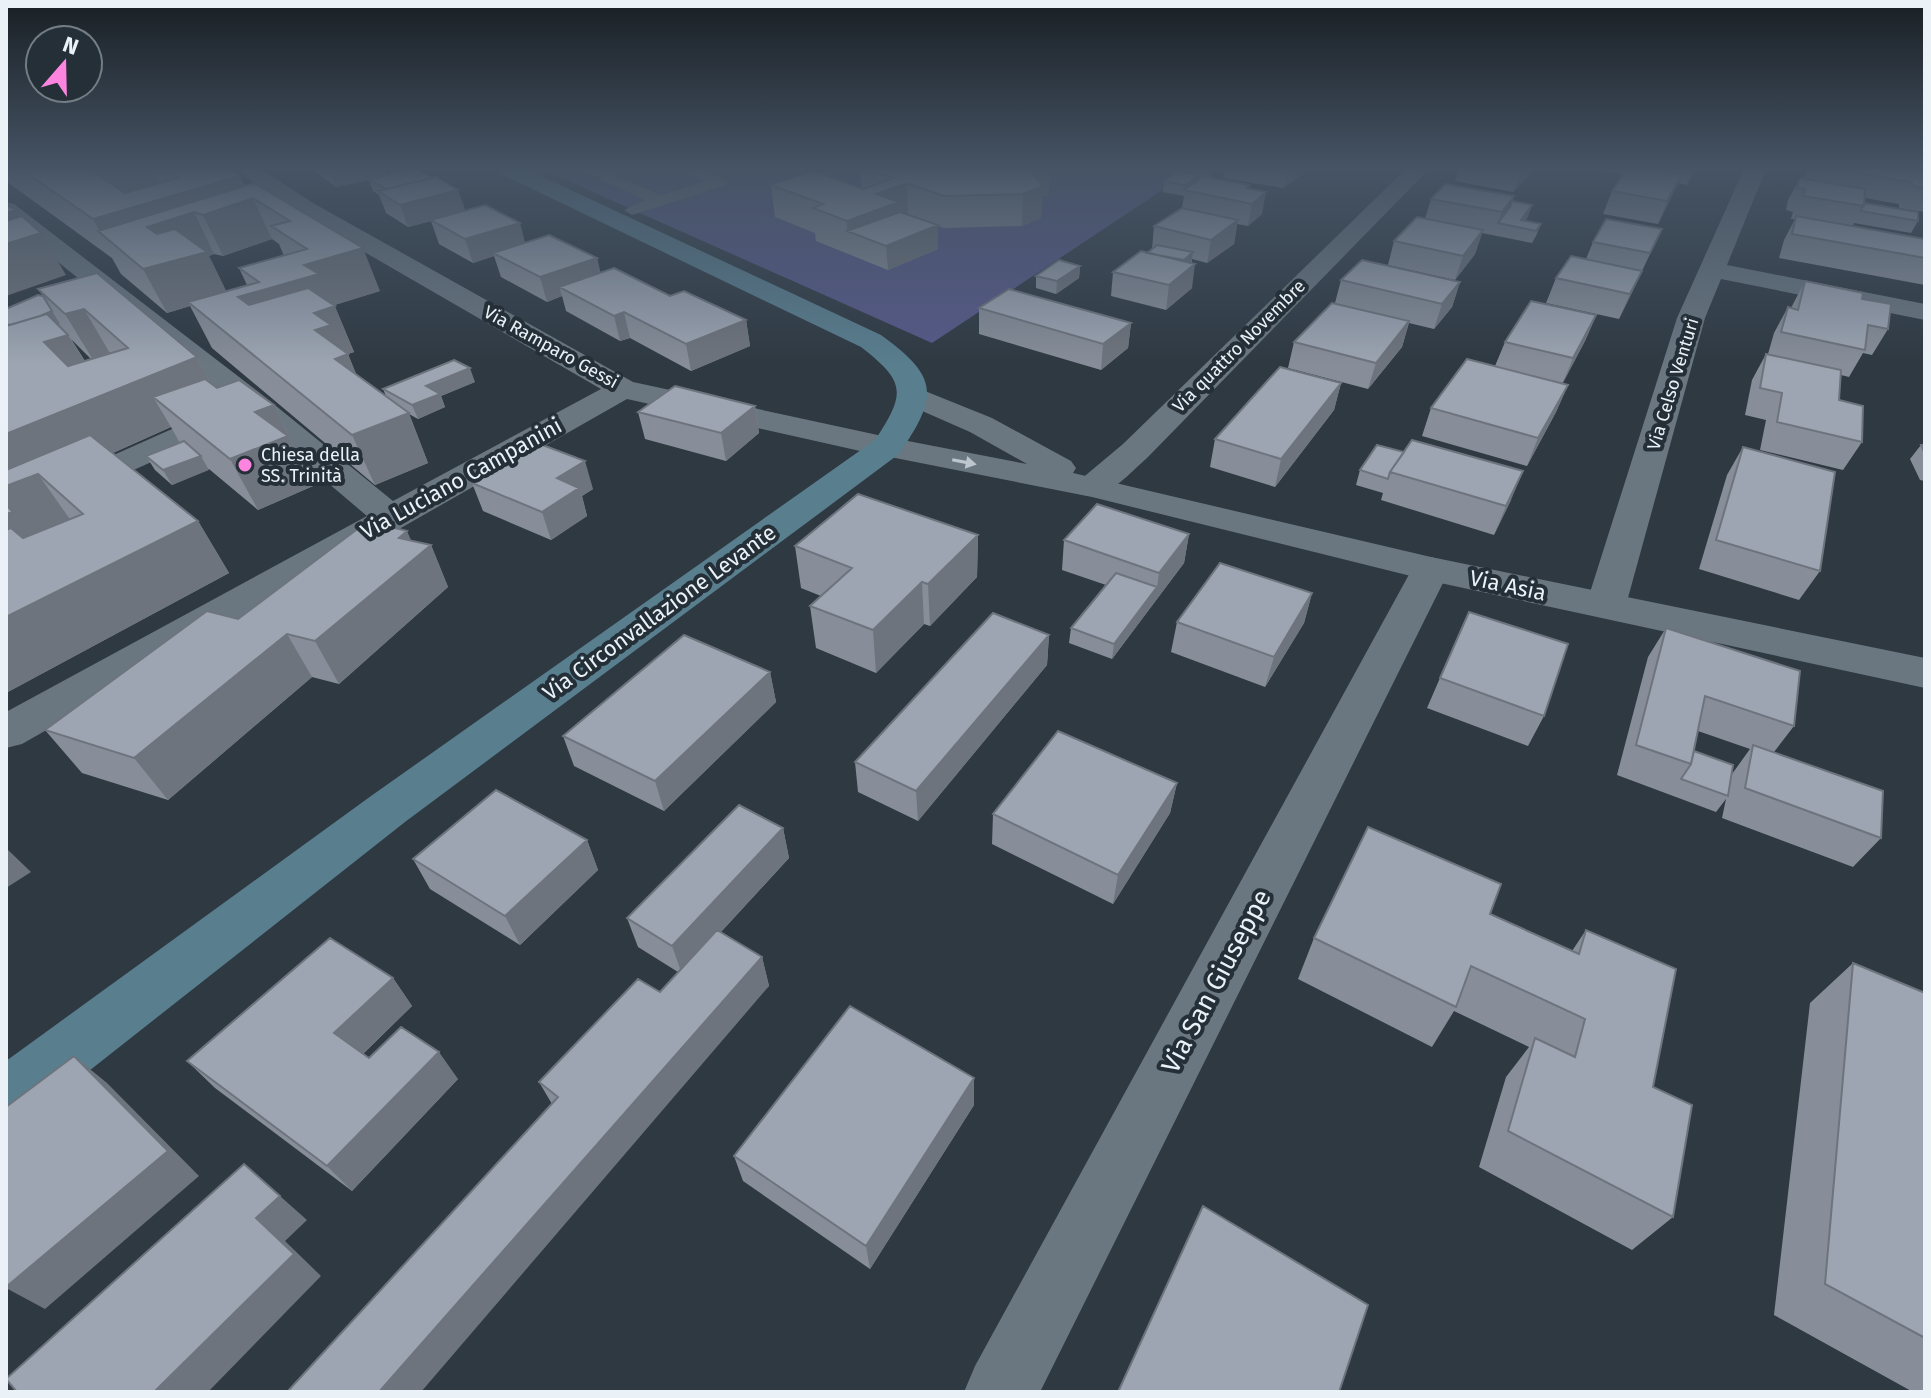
<svg xmlns="http://www.w3.org/2000/svg" width="1931" height="1398" font-family="'Fira Sans',sans-serif">
	<style>
		.green { fill: #565989 }
		.lines { fill: none; stroke-linecap: round; stroke-linejoin: round }
		.service { fill: #6a7781; fill-rule: evenodd }
		.minor { fill: #6a7781; fill-rule: evenodd }
		.tertiary { fill: #6a7781; fill-rule: evenodd }
		.secondary { fill: #597e8e; fill-rule: evenodd }
		.wall { fill: #878e99; fill-rule: evenodd }
		.shaded-wall { fill: #6e747d }
		.building { fill: #9da5b2; stroke: #6e747d; stroke-width: 2 }
		.oneway { fill: #bdc6ce }
		.poi-dot { fill: #fe85df; stroke: #242f38; stroke-width: 3 }
		.labels { text-anchor: middle; stroke-width: 8; stroke-linejoin: round; paint-order: stroke }
		.far-street-label { font-size: 18px; fill: #eaf1f7; stroke: #242f38 }
		.far-poi-label { font-size: 18px; fill: #eaf1f7; stroke: #242f38; text-anchor: start }
		.street-label { font-size: 22px; fill: #eaf1f7; stroke: #242f38 }
		.near-street-label { font-size: 26px; fill: #eaf1f7; stroke: #242f38 }
	</style>
	<rect width="100%" height="100%" fill="#2e3942"/>
	<!-- green -->
	<path class="green" d="M541 169H1194L932 343Z"/>
	<g class="lines">
		<!-- service -->
		<path class="service" d="M578 169H599L661 195 705 182 678 169H701L728 182 726 185 632 215 624 210 645 200Z"/>
		<!-- minor -->
		<path class="minor" d="M235 169H261L313 203 633 382 887 437 899 440 904 447 899 454 887 457 627 399 22 744 6 748V712L367 516 243 411 246 415 241 422 6 527V503L219 408 230 405 239 408 6 220V202L14 204 265 397 393 501 601 389 297 213Z
			M1406 169H1429L1147 458C1127 475 1108 501 1080 494L1075 487 1080 480 1123 444Z
			M1744 169H1766L1727 265 1925 304V320L1721 279 1705 318 1626 605 1620 614 1606 618 1592 614 1586 605 1677 318Z
			M1431 557 1445 561 1450 569 1040 1392H964L975 1366 1412 569 1417 561Z"/>
		<!-- tertiary -->
		<path class="tertiary" d="M915 387 992 418 1071 461 1076 468 1073 473 1431 557 1925 658V688L1431 581 1092 497 875 454 870 447 875 440 887 437 1027 464 970 432 904 403 900 396 904 389Z"/>
		<!-- secondary -->
		<path class="secondary" d="M498 169H526L881 335C939 377 939 396 899 454L405 822 28 1119 6 1128V1061L371 796 875 440C906 393 906 382 861 347L501 174Z"/>
	</g>
	<!-- wall -->
	<path class="wall" d="M6 169H231L245 186 380 291 334 305 354 352 348 354 356 375 386 396 383 389 475 382 441 396 445 407 418 419 409 414 428 463 375 485 212 348 190 306 167 313 121 274 112 258 6 181ZM272 239 279 244 284 256 239 268 247 285 226 291 209 256 214 254 223 256Z
		M312 169H385L387 175 465 211 525 243 597 258 600 273 746 320 750 346 691 371 630 338 620 341 566 311 562 296 547 302 501 277 494 256 473 263 439 244 431 221 408 227 386 213 379 195 373 191 369 180 336 187Z
		M860 169H1050L1049 194 1042 196 1041 218 1022 226 944 228 938 226V249L888 270 816 241 815 233 775 217 771 185 861 188Z
		M1184 169H1213L1211 177 1249 185V189L1262 214 1248 226 1237 224 1234 244 1207 263 1192 259V288L1166 310 1111 296 1113 272 1147 253 1152 249 1154 226 1182 208 1184 196 1163 192 1164 181 1183 172Z
		M1225 169H1304V173L1283 188 1223 178Z
		M1459 169H1534L1513 192 1455 181Z
		M1604 169H1695L1687 185 1678 183 1658 224 1603 214 1612 191 1624 174 1604 171Z
		M1806 169H1925V212L1899 208V204L1865 198 1864 203 1918 221 1911 233 1854 223 1853 226 1925 239V285L1779 258 1784 240 1795 219H1791L1793 212 1786 210 1788 200 1800 178 1804 179Z
		M1514 196 1512 201 1532 205 1525 221 1541 224 1536 236 1532 243 1482 233 1475 254 1455 280 1388 265 1394 241 1425 219 1431 199Z
		M1662 229 1619 319 1546 303 1556 278 1586 259 1593 242Z
		M1080 266 1079 278 1056 294 1036 288V276Z
		M1341 280 1460 282 1452 307 1434 329 1409 323 1402 347 1368 389 1288 368 1294 342 1335 303Z
		M1805 281 1862 299 1888 329 1872 355 1863 353 1849 377 1841 375 1839 400 1862 442 1843 470 1760 450 1766 420 1745 415 1752 380 1766 354H1768L1774 333 1788 307 1791 308Z
		M38 289 197 357 211 384 217 388 274 405 313 486 258 510 209 469 172 485 155 470 146 456 180 443 171 427 113 453 198 521 229 573 6 693V309L43 296ZM71 339 91 359 85 361Z
		M979 308 1131 323 1128 348 1101 370 979 334Z
		M1596 316 1585 341 1562 384 1568 385 1556 412 1527 466 1422 436 1431 408 1495 366 1505 342Z
		M1341 383 1334 410 1275 487 1210 467 1215 439Z
		M755 406 759 433 726 461 645 439 638 412Z
		M1377 445 1511 500 1494 535 1381 500 1383 493 1356 485 1360 470Z
		M1921 445H1925V481L1920 480 1910 459Z
		M1743 447 1820 571 1799 600 1699 569 1727 475Z
		M472 483 593 489 582 496 587 516 551 540 483 511Z
		M1189 534 1184 563 1112 659 1069 643 1071 628 1106 585 1062 570 1064 540Z
		M978 535 977 577 930 626 924 624 876 673 816 648 810 606 821 596 801 588 795 546Z
		M411 541 431 545 448 587 339 684 312 677 168 800 82 773 45 730 238 619Z
		M1312 593 1304 623 1265 687 1171 652 1177 622Z
		M1666 628 1794 726 1774 752 1881 838 1853 867 1722 818 1726 799 1716 812 1617 775 1648 657ZM1698 731 1750 749 1732 774 1694 751Z
		M1049 635 1047 665 918 821 858 792 855 762Z
		M770 672 776 702 664 811 574 766 563 736Z
		M1440 678 1544 716 1528 746 1427 708Z
		M1177 783 1170 813 1113 904 992 844 993 814Z
		M783 828 789 858 721 932 762 957 769 986 335 1341 552 1104 539 1082 660 992 678 972 638 947 627 918Z
		M587 840 598 870 520 945 430 889 413 859Z
		M1490 914 1572 951 1586 930 1673 1217 1632 1250 1479 1167 1506 1077 1529 1047 1454 1011 1432 1047 1298 979 1314 938Z
		M1853 963 1925 993V1392H1913L1774 1315 1810 1003Z
		M393 978 412 1006 363 1054 369 1058 458 1079 352 1191 215 1088 187 1061Z
		M974 1078V1105L870 1269 743 1181 734 1156Z"/>
	<!-- shaded-wall -->
	<path class="shaded-wall" d="M100 169H151L164 196 114 211 92 171Z
		M329 169H385L387 176 336 187Z
		M1033 169H1050L1049 194 1042 196 1041 218 1022 226 1023 194 1030 170Z
		M1204 169H1213L1211 177 1202 183Z
		M1287 169H1304V173L1283 188Z
		M1522 169H1534L1513 192 1521 171Z
		M1682 174 1672 196 1658 224 1667 201Z
		M1200 175 1198 186 1185 190V185Z
		M240 176 251 199 253 198 272 239 223 256 203 215 194 212 214 254 209 256 228 295 188 302 190 306 167 313 143 269 102 235 93 219Z
		M907 183 908 215 847 231V221L876 194Z
		M458 190 466 212 408 227 400 205Z
		M1266 192 1262 214 1248 226 1252 204Z
		M1514 196 1506 219 1498 223 1502 212Z
		M1532 205 1528 217 1520 228 1521 220Z
		M17 210 32 236 41 233 66 275 6 296V213Z
		M1238 220 1234 244 1207 263 1211 240Z
		M520 223 526 246 493 253 494 256 473 263 465 239Z
		M938 225V249L888 270 886 246Z
		M1483 230 1475 254 1455 280 1463 256Z
		M363 248 380 291 332 306H335L354 352 348 354 368 402 356 406 260 343 238 297 304 265Z
		M1193 252 1191 264 1182 273 1184 260Z
		M597 258 603 282 559 287 562 296 547 302 540 277Z
		M1195 264 1192 288 1166 310 1169 285Z
		M1080 266 1079 278 1056 294 1057 281Z
		M1642 271 1631 295 1619 319 1630 294Z
		M1460 282 1452 307 1434 329 1442 304Z
		M84 309 111 355 93 360 65 314Z
		M52 311 60 324 26 339 17 326Z
		M624 312 630 338 620 341 614 316Z
		M1596 315 1585 341 1562 385 1573 358Z
		M746 320 750 346 691 371 686 344Z
		M1409 321 1402 347 1368 389 1376 363Z
		M1131 323 1128 348 1101 370 1103 344Z
		M68 335 97 381 74 389 44 342Z
		M197 357 222 405 153 397 171 427 47 482 38 474 74 525 6 573V434Z
		M470 368 475 382 441 396 445 407 418 419 412 405 426 386Z
		M1341 383 1334 410 1275 487 1281 459Z
		M1568 385 1556 412 1527 466 1538 438Z
		M274 405 313 486 258 510 230 459 255 412Z
		M755 406 759 433 726 461 721 433Z
		M409 413 428 463 375 485 352 435Z
		M201 456 209 470 172 485 163 470Z
		M585 461 593 489 582 496 587 516 551 540 542 512 557 478Z
		M1523 471 1511 500 1494 535 1506 506Z
		M198 521 229 573 6 693V617Z
		M407 531 418 556 431 545 448 587 339 684 315 641 399 538Z
		M1189 534 1184 563 1112 659 1114 644 1157 587 1159 573Z
		M978 535 977 577 930 626 928 584Z
		M922 582 924 624 876 673 873 630Z
		M1312 593 1304 623 1265 687 1274 657Z
		M287 634 312 677 168 800 134 758Z
		M1049 635 1047 665 918 821 916 791Z
		M770 672 776 702 664 811 655 781Z
		M1177 783 1170 813 1113 904 1118 875Z
		M783 828 789 858 682 974 672 946Z
		M587 840 598 870 520 945 505 916Z
		M6 848 31 872 6 888Z
		M762 957 769 986 421 1392H379Z
		M393 978 412 1006 356 1060 334 1033Z
		M439 1052 458 1079 352 1191 327 1166Z
		M74 1056 107 1083 199 1176 45 1309 6 1288V1287Z
		M974 1078V1105L870 1269 866 1246Z
		M244 1164 307 1220 285 1241 321 1276 208 1392H154L256 1218Z"/>
	<!-- building -->
	<path class="building" d="M21 169H100L92 171 125 193 178 178 164 169H231L240 176 93 219Z
		M411 169H416L432 178 386 189 369 180Z
		M866 169H1033L1030 170 1043 186 1023 194 944 196 907 183 876 194 899 202 847 221 813 208 823 204 771 185 813 171 863 189 894 178Z
		M1190 169H1208L1204 172Z
		M1627 169H1652L1682 174 1667 201 1612 191Z
		M1862 169H1915L1925 171V188L1912 186V182L1862 174Z
		M1179 171 1200 175 1185 185 1164 181Z
		M1204 176 1249 185 1246 188 1266 192 1252 204 1184 190Z
		M436 177 458 190 400 205 378 191Z
		M1800 178 1865 189 1864 206 1803 196 1805 189 1797 188Z
		M254 183 363 248 304 265 319 274 238 297 249 305 308 288 335 306 314 313 331 325 315 330 348 354 335 359 409 413 352 435 188 302 259 282 239 268 307 249 271 226 290 221 253 198 203 215 194 212 147 227 157 234 175 229 207 252 143 269 98 231Z
		M1445 184 1514 196 1502 212 1431 199Z
		M1512 201 1532 205 1521 220 1541 224 1536 231 1498 223 1510 207Z
		M1864 203 1918 212V221L1861 211Z
		M6 205 17 210 6 213Z
		M485 205 520 223 465 239 431 220Z
		M1182 208 1238 220 1211 240 1154 226Z
		M900 212 938 225 886 246 847 231Z
		M22 216 41 233 6 244V221Z
		M1796 216 1925 239V258L1792 234Z
		M1417 217 1483 230 1463 256 1394 241Z
		M1606 219 1662 229 1650 253 1593 242Z
		M549 235 597 258 540 277 493 253Z
		M1157 245 1193 252 1184 260 1147 253Z
		M1141 251 1195 264 1169 285 1113 272Z
		M1571 256 1642 271 1630 294 1556 278Z
		M1059 260 1080 266 1057 281 1036 276Z
		M1362 260 1460 282 1442 304 1341 280Z
		M614 268 670 296 684 291 746 320 686 344 624 312 614 316 559 287Z
		M97 273 197 357 6 434V326L47 314 68 335 44 342 68 366 128 348 84 309 65 314 38 289Z
		M1805 281 1863 293 1862 299 1891 304 1888 329 1868 325 1865 350 1781 332 1788 307 1798 310Z
		M1009 289 1131 323 1103 344 979 308Z
		M38 295 43 296 52 311 40 316 10 325 6 324V309Z
		M1531 301 1596 315 1573 358 1505 342Z
		M1332 303 1409 321 1376 363 1294 342Z
		M1766 354 1841 370 1839 400 1863 406 1862 442 1777 422 1782 393 1760 388Z
		M1467 359 1568 385 1538 438 1431 408Z
		M454 360 470 368 426 386 440 394 412 405 383 389Z
		M1280 367 1341 383 1281 459 1215 439Z
		M205 379 217 388 239 380 274 405 255 412 288 436 230 459 153 397Z
		M675 386 755 406 721 433 638 412Z
		M90 435 198 521 6 617V530L11 528 23 538 83 514 38 474 6 486V470Z
		M1412 440 1523 471 1506 506 1390 472Z
		M184 441 201 456 163 470 146 456Z
		M540 444 585 461 557 478 579 488 542 512 472 483Z
		M1377 445 1404 452 1390 472 1388 479 1360 470Z
		M1921 445H1925V454Z
		M1743 447 1835 472 1820 571 1716 540Z
		M858 494 978 535 928 584 922 582 873 630 810 606 852 568 795 546Z
		M1097 504 1189 534 1159 573 1064 540Z
		M6 505 13 512 6 514Z
		M368 521 407 531 399 538 431 545 315 641 287 634 134 758 45 730 207 611 238 619Z
		M1220 563 1312 593 1274 657 1177 622Z
		M1116 573 1157 587 1114 644 1071 628Z
		M1469 612 1568 644 1544 716 1440 678Z
		M993 613 1049 635 916 791 855 762Z
		M1666 628 1800 671 1794 726 1705 696 1691 764 1636 745Z
		M684 635 770 672 655 781 563 736Z
		M1058 731 1177 783 1118 875 993 814Z
		M1753 745 1883 791 1881 838 1745 788Z
		M1694 751 1733 765 1728 796 1681 779 1691 764Z
		M496 790 587 840 505 916 413 859Z
		M739 805 783 828 672 946 627 918Z
		M1368 827 1501 884 1490 914 1579 954 1586 930 1676 969 1653 1087 1692 1105 1673 1217 1508 1131 1535 1038 1575 1057 1585 1019 1471 966 1456 1007 1314 938Z
		M717 930 762 957 379 1392H287L558 1097 539 1082 638 979 660 992Z
		M330 938 393 978 334 1033 369 1058 401 1027 439 1052 327 1166 187 1061Z
		M1853 963 1925 993V1338L1825 1284Z
		M850 1006 974 1078 866 1246 734 1156Z
		M74 1056 168 1151 6 1287V1107Z
		M244 1164 280 1196 256 1218 294 1254 154 1392H17L6 1379Z
		M1203 1206 1368 1305 1339 1392H1118Z"/>
	<!-- one-way arrows -->
	<defs><path id="oneway-solid" d="M-6-.8H1V-3.2L6.5 0L1 3.2V.8H-6Z" transform="scale(2)"/></defs>
	<use class="oneway" href="#oneway-solid" transform="translate(964 462) rotate(11)"/>
	<!-- sky -->
	<linearGradient id="sky" x2="0" y2="1"><stop stop-color="#191f24"/><stop offset="0.46" stop-color="#465465"/><stop offset="1" stop-color="#465465" stop-opacity="0"/></linearGradient>
	<rect width="1931" height="365" fill="url(#sky)"/>
	<!-- markers -->
	<circle class="poi-dot" cx="245" cy="465" r="8"/>
	<g class="labels">
		<!-- far-street labels -->
		<g class="far-street-label">
			<text transform="translate(1239 346) rotate(-45)" y="6">Via quattro Novembre</text>
			<text transform="translate(551 347) rotate(29)" y="6">Via Ramparo Gessi</text>
			<text transform="translate(1673 384) rotate(-73)" y="6">Via Celso Venturi</text>
		</g>
		<!-- far-poi labels -->
		<g class="far-poi-label">
			<text x="261" y="461">Chiesa della<tspan x="261" dy="21">SS. Trinità</tspan></text>
		</g>
		<!-- street labels -->
		<g class="street-label">
			<text transform="translate(461 478) rotate(-29)" y="8">Via Luciano Campanini</text>
			<text transform="translate(1508 585) rotate(12)" y="8">Via Asia</text>
			<text transform="translate(659 612) rotate(-36)" y="8">Via Circonvallazione Levante</text>
		</g>
		<!-- near-street labels -->
		<g class="near-street-label">
			<text transform="translate(1216 981) rotate(-62)" y="9">Via San Giuseppe</text>
		</g>
	</g>
	<!-- border -->
	<rect width="1931" height="1398" fill="none" stroke="#eaf1f7" stroke-width="16"/>
	<!-- north arrow -->
	<g transform="translate(64 64) rotate(20)"><circle r="38" fill="#242f38" stroke="#737d84" stroke-width="2"/>
	<path d="M0-6L14 30L0 20L-14 30Z" fill="#fe85df"/>
	<text y="-12" font-size="22" font-weight="bold" text-anchor="middle" fill="#eaf1f7">N</text>
	</g>
</svg>
